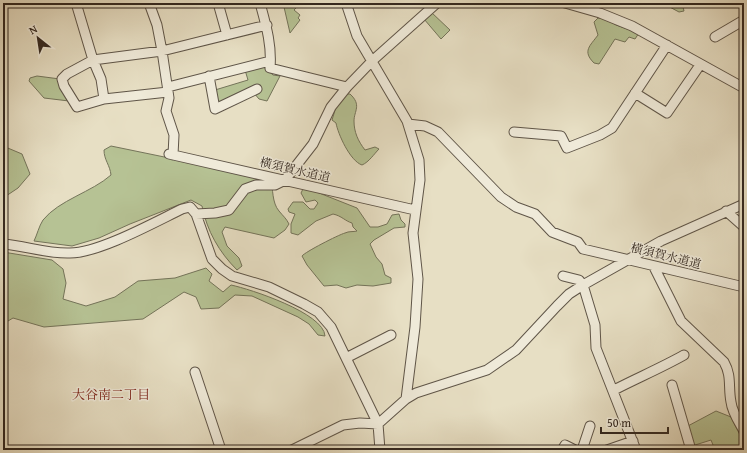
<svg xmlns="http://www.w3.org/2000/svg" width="747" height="453" font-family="'Gentium Book Plus','Noto Serif JP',serif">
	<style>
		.green { fill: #b6c294; stroke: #74745a }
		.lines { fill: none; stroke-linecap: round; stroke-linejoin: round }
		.minor-casing { stroke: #5f5548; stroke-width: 11 }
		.minor { stroke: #efead9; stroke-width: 9 }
		.labels { text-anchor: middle; stroke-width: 3; stroke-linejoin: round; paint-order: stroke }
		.street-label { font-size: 12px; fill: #32271f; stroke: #efead9 }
		.neighbourhood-label { font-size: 13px; fill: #7a1f14; stroke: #efead9 }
	</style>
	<rect width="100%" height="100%" fill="#e7dfc4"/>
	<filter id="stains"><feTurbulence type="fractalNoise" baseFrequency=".005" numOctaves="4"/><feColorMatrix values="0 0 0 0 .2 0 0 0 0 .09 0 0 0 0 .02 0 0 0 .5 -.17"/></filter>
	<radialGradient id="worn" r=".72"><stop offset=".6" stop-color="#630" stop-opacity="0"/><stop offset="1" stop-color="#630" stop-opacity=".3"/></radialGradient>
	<!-- green -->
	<path class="green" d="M282 3H292L297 7 294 10 300 15 298 18 300 20 290 33 284 7Z
		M658 3H682L684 11 679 12 666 5Z
		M431 12 450 30 441 39 424 19Z
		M598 18 606 19 616 25 639 33 635 39 629 37 625 42 615 39 599 64 594 63C582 51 590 46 598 35L594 22Z
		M262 65 273 75 280 76 267 101 259 99 254 93 217 103 215 90 248 80 245 70Z
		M37 76 60 79 69 101 44 98 29 81 30 78Z
		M345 94H350C362 105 354 111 354 121 354 132 358 141 365 150L375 147 379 149C374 154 369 162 362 165 350 161 338 134 336 123L332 120 336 107Z
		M3 146 22 154 30 174 18 188 3 198Z
		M111 146 271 179C273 189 272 203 279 211 283 216 286 218 289 224L285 230 274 238 225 227 222 232 227 246 239 258 242 266 237 270C219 252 207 231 202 206L191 200 130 224 99 238 72 246 34 241C37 235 39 226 43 220 59 200 92 192 111 175 110 165 104 160 104 150Z
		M304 187 357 208 370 227H378L387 224 392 215 399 214 401 220 405 224V227L394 228 374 240 370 244 376 257 382 264 385 275 391 278V283L373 286 357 285 346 288 337 285 324 286 307 265 302 256C305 252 338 235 345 233 349 231 353 232 357 231L353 227 352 223C345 221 342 216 333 214L316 221 298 235 291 233V224L295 214 289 212 288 209 293 202H303L310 209H314L318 203 315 200 306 202 301 193Z
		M3 252 52 260 63 269 66 283 63 299 86 306 115 297 138 281 175 278 206 268 212 274 209 281 223 292 231 285C250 289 324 313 325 336L318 335 309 324 298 317 252 296 235 295 219 308 201 309 196 297 184 292 143 319 44 327 13 318 3 324Z
		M716 411 731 417 744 443V450H715L711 440 692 446 686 427Z"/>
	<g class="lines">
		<defs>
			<path id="minor" d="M76 3 93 60 101 79 104 99
				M149 3 157 25 162 51 169 98 166 111 174 135 173 155
				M218 3 227 35
				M260 3C266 25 272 45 270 68L347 87
				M346 3 357 36 407 121 419 160 420 180 413 233 418 279 415 327 406 399
				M565 3 600 13 632 26 744 88
				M715 37 744 20
				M209 76 215 109 257 89
				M168 87 270 61
				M168 92 104 99 77 107 64 86 62 79 67 74 93 60 162 51 267 25
				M635 93 667 113 700 65
				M408 124 425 126 438 132 501 197 516 207 535 214 552 232 578 242 583 249 744 287
				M514 132 561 136 567 148 600 135 612 128 667 45
				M169 154 415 210
				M726 211 744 227
				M196 214 215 213 229 210 245 189 256 185H275L285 180 313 144 331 107 347 87 372 61 437 3
				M3 244C26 246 48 254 70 253 99 253 155 222 182 209L190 207 196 214 212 259 222 269 232 276 269 287 304 304 318 312 331 327 378 424 380 450
				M654 267 681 321 724 362C732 376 728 387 731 402 732 412 739 422 744 431
				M563 276 579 280 583 285 595 325 596 348 636 450
				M346 358 391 335
				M195 372 221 450
				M672 385 691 450
				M614 390C637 378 661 368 684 355
				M292 450 343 425 360 423 378 424 406 399 416 393 487 370 516 350 557 306 569 294 583 285 661 241 744 204
				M562 450 565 445 575 450
				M582 450 590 426
				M607 450 633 441"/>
		</defs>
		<!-- minor casing -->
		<use href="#minor" class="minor-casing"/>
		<!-- minor -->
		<use href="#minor" class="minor"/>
	</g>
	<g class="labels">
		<!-- street labels -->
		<g class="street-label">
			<text transform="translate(295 170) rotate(13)" y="4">横須賀水道道</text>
			<text transform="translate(666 256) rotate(14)" y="4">横須賀水道道</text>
		</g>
		<!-- neighbourhood labels -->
		<g class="neighbourhood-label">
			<text x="111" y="399">大谷南二丁目</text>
		</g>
	</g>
	<!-- margin -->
	<rect width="747" height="453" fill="none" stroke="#e7dfc4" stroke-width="16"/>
	<rect x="4" y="4" width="739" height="445" fill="none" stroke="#32271f" stroke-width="2"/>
	<rect x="8" y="8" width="731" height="437" fill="none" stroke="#32271f"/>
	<!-- north arrow -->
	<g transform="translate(38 38) rotate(330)" stroke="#efead9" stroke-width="3" paint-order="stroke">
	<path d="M0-3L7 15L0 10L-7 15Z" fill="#32271f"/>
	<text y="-6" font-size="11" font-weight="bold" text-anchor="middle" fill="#32271f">N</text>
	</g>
	<!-- scale -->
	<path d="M601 427v6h67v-6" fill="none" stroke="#32271f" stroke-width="2"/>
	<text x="607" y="427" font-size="12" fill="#32271f" stroke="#efead9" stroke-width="3" paint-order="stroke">50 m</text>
	<rect width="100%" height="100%" filter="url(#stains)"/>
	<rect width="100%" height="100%" fill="url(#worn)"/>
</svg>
